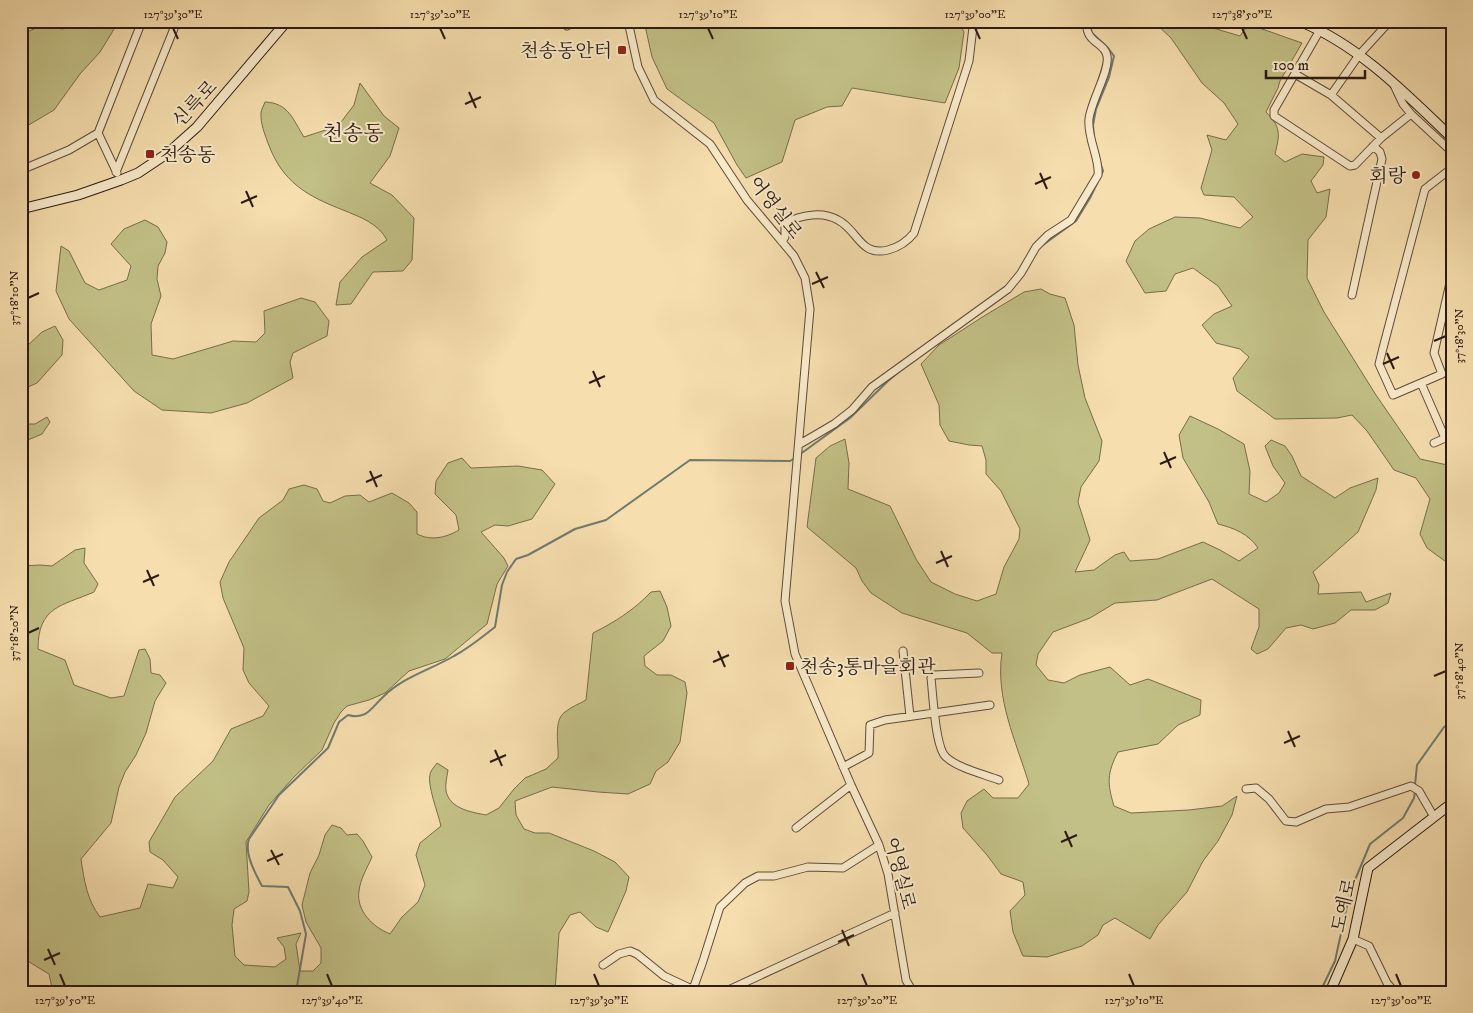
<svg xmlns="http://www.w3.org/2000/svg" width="1473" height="1013" font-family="'IM FELL DW Pica','Noto Serif KR',serif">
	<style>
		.green { fill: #c2c086; stroke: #776d4c }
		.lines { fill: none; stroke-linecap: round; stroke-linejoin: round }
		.stream { stroke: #707b6f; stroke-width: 2 }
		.street-casing { stroke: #5e4b39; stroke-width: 9 }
		.secondary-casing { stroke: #2c1a12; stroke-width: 11 }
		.street { stroke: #f9eaca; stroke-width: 7 }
		.secondary { stroke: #f9eaca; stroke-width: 9 }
		.ticks { fill: none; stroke: #2c1a12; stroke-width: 2 }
		.poi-dot { fill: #8f2418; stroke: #f9eaca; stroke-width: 2 }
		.labels { text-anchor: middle; stroke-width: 4; stroke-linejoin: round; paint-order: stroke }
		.poi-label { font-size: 19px; fill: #2c1a12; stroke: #f9eaca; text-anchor: end }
		.street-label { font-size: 19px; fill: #2c1a12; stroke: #f9eaca }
		.quarter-label { font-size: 21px; fill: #2c1a12; stroke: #f9eaca }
		.neatline { fill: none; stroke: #2c1a12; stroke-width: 2 }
		.ticks-label { font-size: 12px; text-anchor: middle; fill: #2c1a12 }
	</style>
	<rect width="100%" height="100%" fill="#f6deae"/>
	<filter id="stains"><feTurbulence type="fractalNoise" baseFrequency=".004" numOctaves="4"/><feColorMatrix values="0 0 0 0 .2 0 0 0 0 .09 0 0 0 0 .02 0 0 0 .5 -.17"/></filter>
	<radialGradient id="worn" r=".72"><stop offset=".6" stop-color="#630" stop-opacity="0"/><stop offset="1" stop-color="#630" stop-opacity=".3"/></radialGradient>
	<!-- green -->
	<path class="green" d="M80 21H119L100 52 80 74 54 110 27 126H21V35L42 25 62 29 79 25Z
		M644 21H958L964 32 959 68 945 103 852 88 842 106 827 107 795 120 782 162 746 178 737 165 714 123 667 89 652 57Z
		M1153 21H1208L1213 28 1240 36 1248 24 1302 43 1280 81 1278 88 1266 112C1281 127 1280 134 1275 154L1285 162 1302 154 1324 157 1323 165 1311 181 1317 193 1330 189 1326 217 1308 240 1307 278 1324 312 1376 395 1420 459 1452 466V564H1449L1427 548 1420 534 1430 499 1416 478 1394 470 1367 431 1352 415 1337 418 1275 419 1237 391 1233 378 1249 357 1240 349 1216 343 1202 325 1214 314 1232 306 1218 286 1193 268 1175 274 1166 291 1145 293 1126 261 1135 241 1149 229 1175 217 1200 218 1240 228 1253 217 1234 197 1204 195 1201 188 1212 150 1207 135 1226 140 1238 124 1224 103 1202 83 1171 38Z
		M360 83 384 116 399 128 390 156 370 183 392 195 414 218 412 260 403 271 373 272 351 304 336 305 340 282 362 257 387 240C378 223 360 217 343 210 307 196 282 182 268 143 265 135 260 122 261 113 261 110 264 105 265 102 289 103 293 120 304 137L338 126 354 105Z
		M145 220 158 227 167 242 165 253 158 266 157 279 161 296 151 324 152 355 173 359 233 341 256 342 265 333 264 311 301 298 315 302 329 321 327 336 293 353 290 362 293 378 247 403 211 413 162 410 134 391 69 319 56 291 61 246 69 251 85 283 99 290 127 280 131 266 111 244 124 229Z
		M1041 289 1050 294 1065 298 1074 325 1078 365 1085 398 1102 441 1099 461 1081 487 1078 502 1090 540 1075 572 1094 570 1115 555 1124 552 1130 561 1158 559 1203 542 1220 550 1239 561 1258 548C1249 534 1234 528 1218 524L1209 502 1183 458 1179 435 1190 416 1218 429 1244 444 1250 471 1249 494 1266 502 1279 493 1285 483 1273 466 1265 446 1271 440 1285 446 1292 456 1301 476 1335 498 1350 488 1378 478 1376 490 1358 532 1313 572 1319 585 1318 594 1361 592 1366 602 1391 593 1388 603 1375 610H1351L1335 623 1313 629 1301 625 1286 628 1268 649 1257 654 1251 649 1259 627V609L1212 579 1157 600 1115 603 1090 618 1053 632 1038 654 1036 665 1048 680 1064 683 1080 675 1110 667 1130 685 1148 679 1201 700 1200 715 1178 725 1158 744 1118 752C1107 773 1107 783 1114 806L1131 813 1189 810 1222 806 1237 796 1232 815 1218 841 1203 861 1187 892 1158 925 1150 939 1115 918 1103 925 1098 935 1082 946 1047 957 1023 956 1013 932 1010 911 1025 895 1023 882 1001 874 987 855 963 828 961 813 967 801 984 789 993 798H1018L1029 784C1016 741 995 698 1002 653H992L967 633 902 613 871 593 862 581 856 568 807 527 816 458 830 446 845 439 849 463 848 489 890 506 916 559 931 582 955 594 977 601 996 594 1004 567 1019 539 1020 529 1001 491 986 474V460L982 446 969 445 949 441 940 425 939 405 921 364 939 345 984 316 1024 292Z
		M55 326 63 340 62 355 37 383 21 390V343L26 347 42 332Z
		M47 417 50 422 42 434 21 443V421L23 424H35Z
		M462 458 471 468 518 466 542 470 555 484 532 519 508 526 495 525 481 532 504 558 508 566 497 584 487 624 445 659 409 671 385 693 369 700 347 706 341 712 334 723 322 750 293 778 269 805 246 842 249 892 247 901 234 909 232 925 235 956 244 965 275 967 286 959 284 947 277 938 301 933 296 944 300 971H313L321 963V948L306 922 302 905 310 873 319 855 325 835 332 825 341 828 347 835 357 834 363 841 372 857C367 868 360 880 359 891 356 911 373 927 390 934L402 917 418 902 425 885 416 855 420 843 441 826C438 813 427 785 430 774 431 770 435 766 437 763L448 770C447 776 445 785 446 791 450 809 471 812 486 815L499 808 514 789 525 778 546 769 558 758C559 745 553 720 565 712 571 707 579 704 586 700L593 633C615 622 634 610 651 592L660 591 667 607 671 626 663 641 644 656 645 666 657 675H671L685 682 687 693 680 742 668 762 656 771 650 784 628 794 598 792 552 787 515 801 516 815 524 829 535 833H549L594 851 615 862 629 877 626 891 608 932 596 927 580 912 570 915 559 933 555 992H53L49 974 21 957V566L40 565 52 566 75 550 85 548 84 563 98 584 94 592C62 606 38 606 38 649L65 660 74 685 111 698 124 696 139 650 145 649 150 659 151 673 160 675 166 683 155 701 146 733 136 755 125 772 119 787 111 823 81 859C84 880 87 900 100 917L140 908 148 884 173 888 178 877 163 860 150 852 149 842 175 797 213 761 231 729 263 716 269 706 249 683 243 670 244 648 223 598 220 582 229 562 259 518 283 500 289 489 304 485 317 489 323 501 330 503 345 496 360 495 369 502 392 493 409 503 417 512V534C431 541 445 538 459 530L456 515 435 494 436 481 448 463Z"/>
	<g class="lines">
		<!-- stream -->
		<path class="stream" d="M1091 21V32L1108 48 1114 56 1109 77 1096 109 1093 125 1094 138
			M1043 245 1076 221 1090 198 1103 171 1100 162
			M990 306C1007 295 1020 283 1029 265
			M799 455 850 418 888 381 901 370
			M1415 785 1417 765 1444 727 1452 722
			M296 992 306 934 300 911 288 887 262 886C255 873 244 853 249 839L279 795 328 748 339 722 348 715C367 720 371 708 383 697 403 677 430 670 454 656 469 648 482 637 495 627L502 585 507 572 516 559 528 555 575 529 606 520 690 460 790 461 795 458
			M1320 992 1335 961 1350 892 1370 844 1403 818 1414 798 1415 792"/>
		<defs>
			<path id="street" d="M565 21 567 26 577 21
				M628 21 638 67 654 100 710 144 747 200 794 256 805 278 810 309 785 601 795 654 851 785 879 845 888 874 906 980 913 992
				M1320 30 1274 110V116L1350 166 1355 165 1381 138 1411 114
				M1295 74 1331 95 1381 138
				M1394 85 1403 104 1411 114 1452 152
				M1331 95 1359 55 1390 21
				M98 133 117 173
				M1452 168 1425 189 1383 348 1379 364 1393 395 1442 374 1434 353 1452 274
				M21 170 69 150 98 133 142 21
				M116 172 177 21
				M782 242 785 237V223C801 215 822 211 838 220 858 230 860 257 888 250 899 247 907 242 914 233L969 61 973 27 977 21
				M1352 295 1382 159 1380 152 1373 146
				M1421 383 1445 438
				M1434 443 1452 435
				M800 444 834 424 852 410 872 387 1008 289 1021 273 1036 247 1048 235 1071 220 1098 175C1100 159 1087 138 1089 119 1091 101 1110 70 1107 56 1105 42 1084 43 1087 21
				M903 651 910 716
				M979 673 934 675 931 678C933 694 935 748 946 757 958 768 983 774 999 780
				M843 767 869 753 870 725 885 720 990 705
				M1246 789 1256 788 1269 799 1286 821 1296 822 1326 809 1349 807 1411 786 1419 791 1434 817
				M796 828 851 785
				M1353 939 1369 946 1387 983 1395 992
				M603 965 619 954 630 951 637 954 664 976 692 989
				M692 992 703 961 720 907 745 883 758 876H774L808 867 843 868 879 845
				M724 992 895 913"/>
			<path id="secondary" d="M1299 21C1359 45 1406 94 1452 138
				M21 209 78 195 121 180 138 173 168 153 197 127 287 21
				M1330 992 1353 939 1368 868 1452 803"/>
		</defs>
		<!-- street casing -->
		<use href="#street" class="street-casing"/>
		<!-- secondary casing -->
		<use href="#secondary" class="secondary-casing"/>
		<!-- street -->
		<use href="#street" class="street"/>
		<!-- secondary -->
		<use href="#secondary" class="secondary"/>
	</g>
	<!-- ticks -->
	<path class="ticks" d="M173 28 178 39M440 28 445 39M708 28 713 39M975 28 980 39M1242 28 1247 39M469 92 476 108M465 104 481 97M1040 173 1047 189M1035 184 1051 177M246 191 253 207M241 203 257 196M816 272 824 288M812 284 828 277M28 298 39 293M1434 341 1446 336M1387 353 1394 369M1383 364 1399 357M593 371 600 387M589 383 605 376M1164 452 1171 468M1160 464 1176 457M370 471 377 487M366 482 382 475M941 551 948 567M936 563 952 556M147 570 154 586M143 582 159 575M28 633 39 628M718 651 725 667M713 662 729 655M1434 676 1446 671M1288 731 1295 747M1284 743 1300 736M495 750 502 766M490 762 506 755M1065 831 1072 847M1061 842 1077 835M271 850 279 865M267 861 283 854M842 930 849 946M838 942 854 935M48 949 55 965M44 960 60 953M60 974 65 986M327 974 332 986M594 974 599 986M862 974 867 986M1129 974 1134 986M1396 974 1401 986"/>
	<!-- markers -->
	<g class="poi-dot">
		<rect x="617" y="45" width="10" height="10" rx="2.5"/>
		<rect x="145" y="149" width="10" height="10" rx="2.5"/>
		<circle cx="1416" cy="175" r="5"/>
		<rect x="785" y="661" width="10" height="10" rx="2.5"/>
	</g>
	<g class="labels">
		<!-- poi labels -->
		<g class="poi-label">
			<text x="612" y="57">천송동안터</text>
			<text x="160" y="161" text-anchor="start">천송동</text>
			<text x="1406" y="182">회랑</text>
			<text x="800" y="673" text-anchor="start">천송3통마을회관</text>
		</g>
		<!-- street labels -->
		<g class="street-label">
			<text transform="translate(194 103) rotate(-47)" y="7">신륵로</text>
			<text transform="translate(776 207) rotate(52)" y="7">어영실로</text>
			<text transform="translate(901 873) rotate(76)" y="7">어영실로</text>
			<text transform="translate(1343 905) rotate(-77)" y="7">도예로</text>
		</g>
		<!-- quarter labels -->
		<g class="quarter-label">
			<text x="353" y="140">천송동</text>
		</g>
	</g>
	<!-- margin -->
	<rect width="1473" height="1013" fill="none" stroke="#f6deae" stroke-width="55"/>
	<!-- scale -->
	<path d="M1266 70v8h99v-8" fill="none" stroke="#2c1a12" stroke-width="2.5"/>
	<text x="1273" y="70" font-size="15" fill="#2c1a12" stroke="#f9eaca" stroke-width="4" paint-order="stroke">100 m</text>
	<rect x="28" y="28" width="1418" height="958" class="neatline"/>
	<g class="ticks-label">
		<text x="173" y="18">127°39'30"E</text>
		<text x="440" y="18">127°39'20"E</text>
		<text x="708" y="18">127°39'10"E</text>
		<text x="975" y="18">127°39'00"E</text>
		<text x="1242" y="18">127°38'50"E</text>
		<text transform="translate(14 298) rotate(-90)" y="4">37°18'10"N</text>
		<text transform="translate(1459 336) rotate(-90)" y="4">37°18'30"N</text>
		<text transform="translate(14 633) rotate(-90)" y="4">37°18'20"N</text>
		<text transform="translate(1459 671) rotate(-90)" y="4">37°18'40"N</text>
		<text x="65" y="1004">127°39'50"E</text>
		<text x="332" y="1004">127°39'40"E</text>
		<text x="599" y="1004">127°39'30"E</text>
		<text x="867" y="1004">127°39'20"E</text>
		<text x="1134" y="1004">127°39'10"E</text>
		<text x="1401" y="1004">127°39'00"E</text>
	</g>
	<rect width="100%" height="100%" filter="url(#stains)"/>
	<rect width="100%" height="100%" fill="url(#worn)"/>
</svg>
